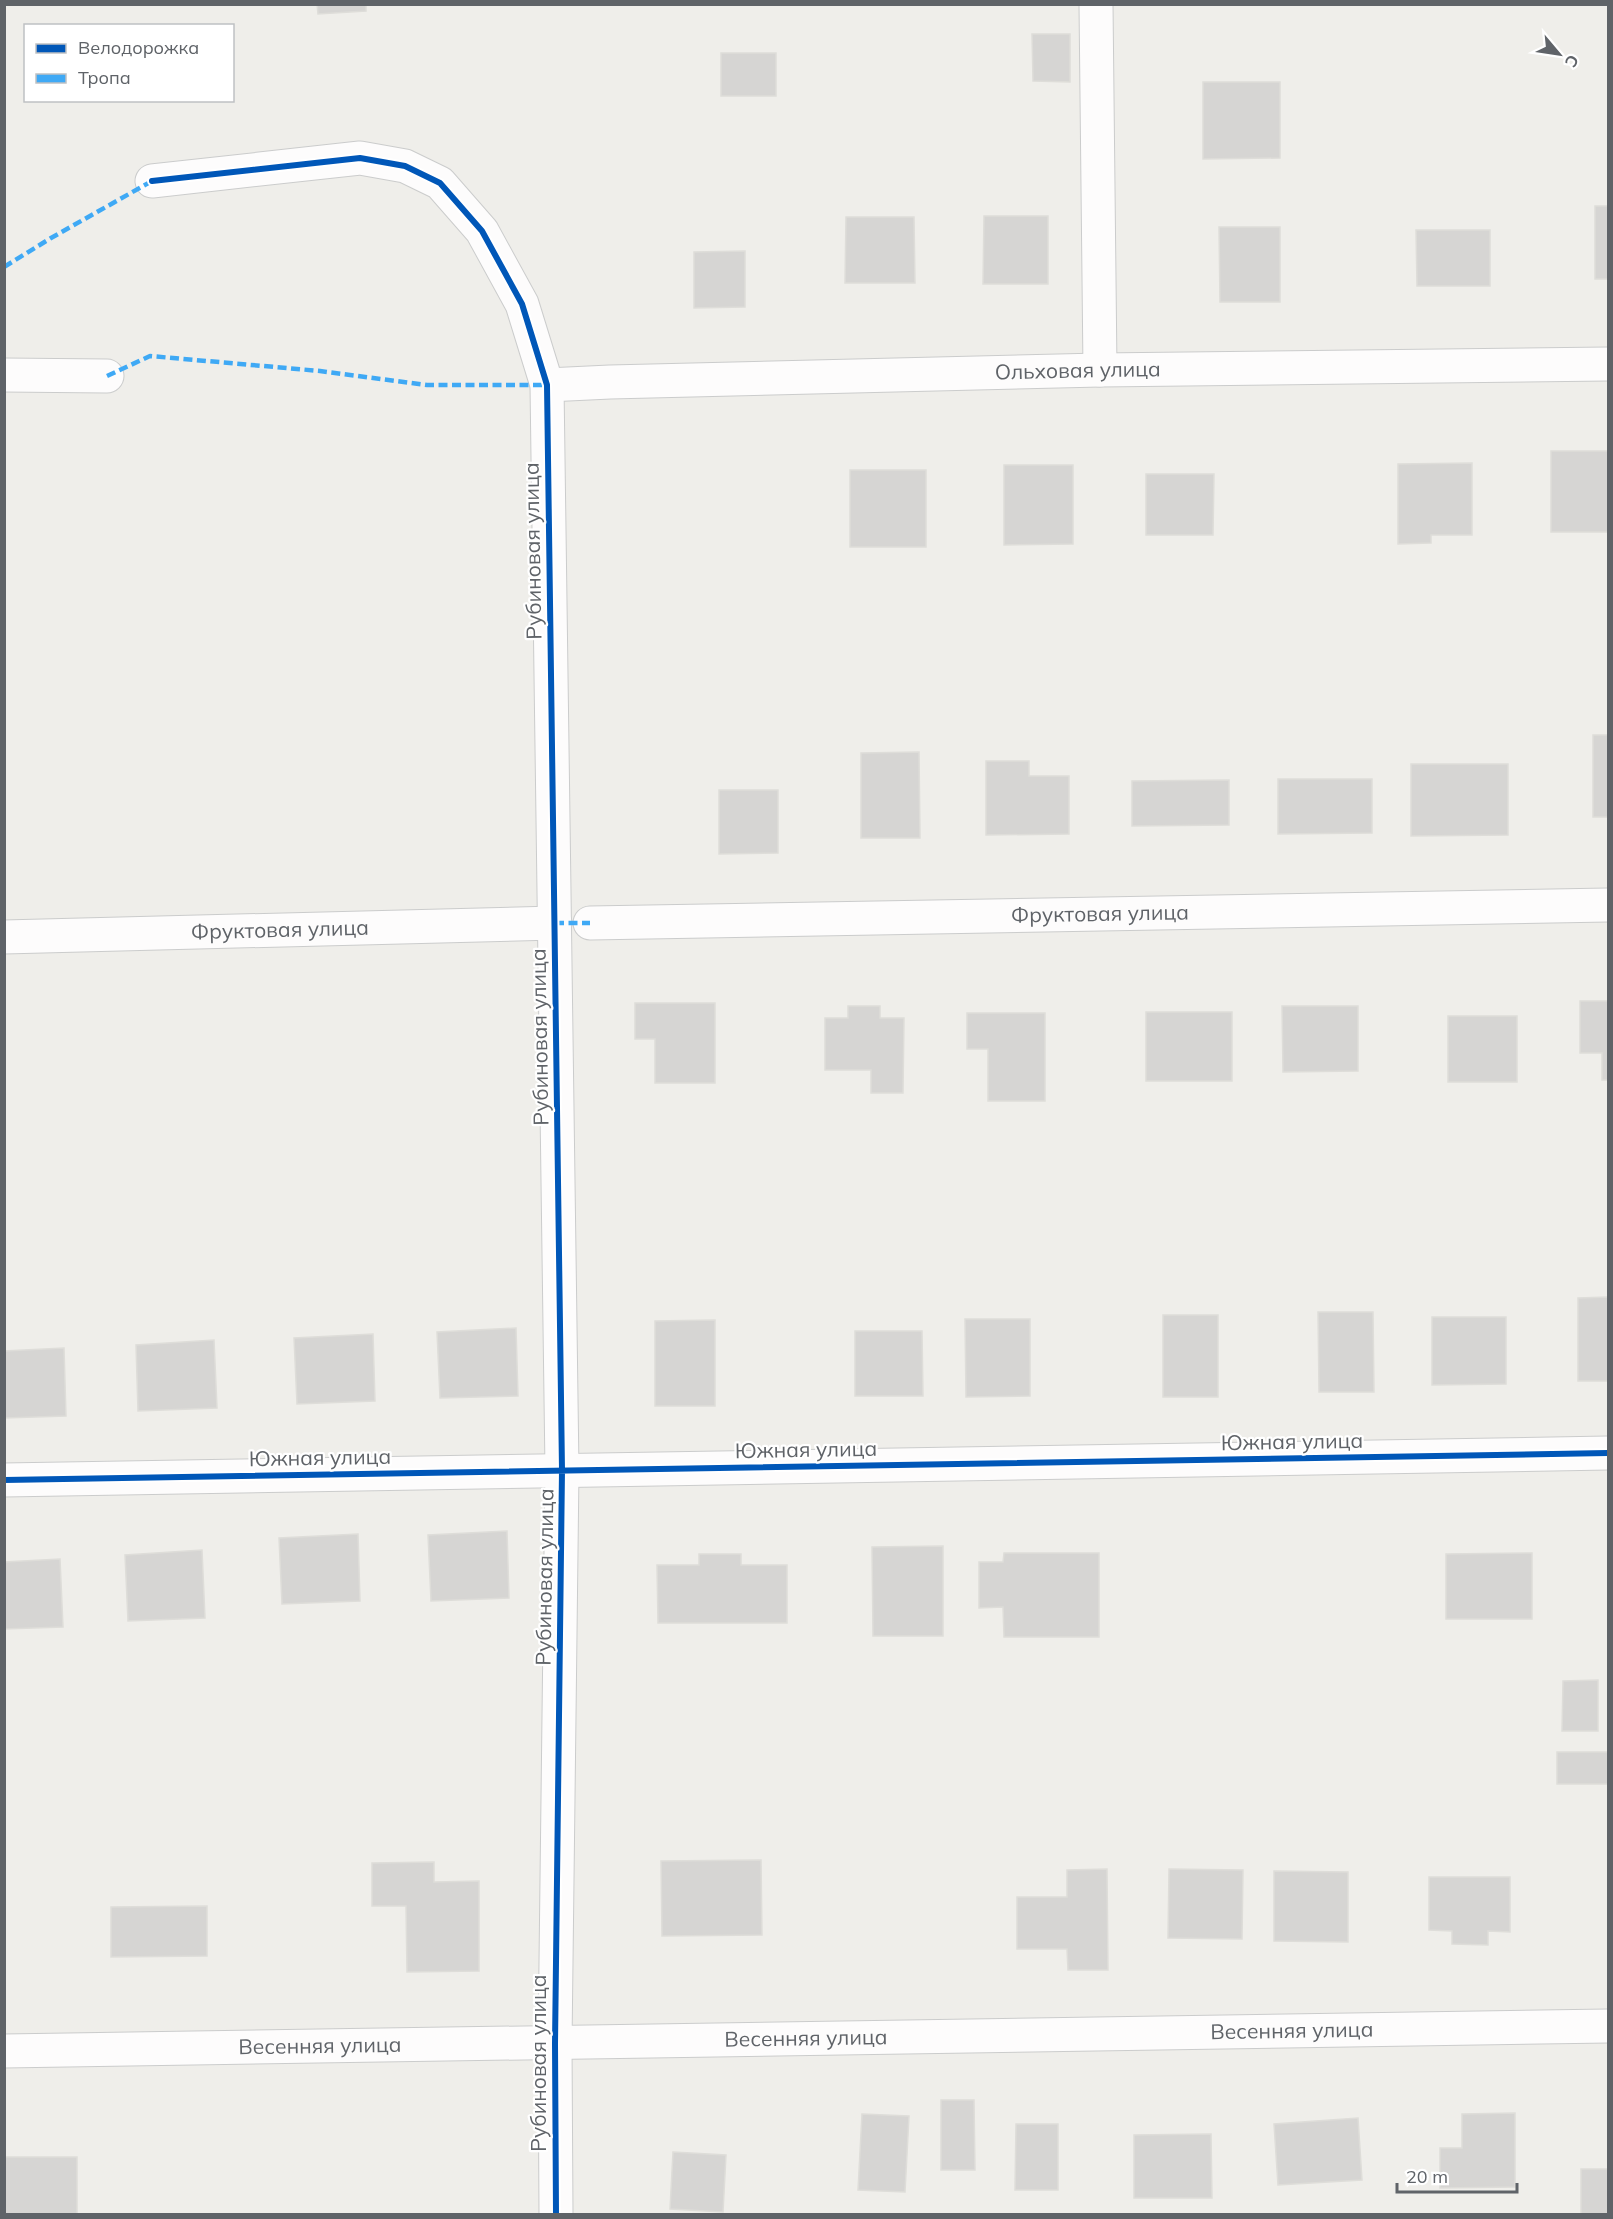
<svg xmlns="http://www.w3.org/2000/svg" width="1613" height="2219" font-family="Mulish,sans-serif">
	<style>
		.building { fill: #d6d5d3; stroke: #deddd9; stroke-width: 1.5 }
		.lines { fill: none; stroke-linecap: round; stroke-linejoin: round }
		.street-casing { stroke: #cbcccc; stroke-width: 35 }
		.street { stroke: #fdfcfc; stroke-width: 33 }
		.quiet { stroke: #3fa9f5; stroke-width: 4.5; stroke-dasharray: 9 4.5; stroke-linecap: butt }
		.cycleway-casing { stroke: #fff; stroke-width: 10 }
		.cycleway { stroke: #0057b8; stroke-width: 6 }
		.labels { text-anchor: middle; stroke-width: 4.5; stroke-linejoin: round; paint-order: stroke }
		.street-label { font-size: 21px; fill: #5f6368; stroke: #fff }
	</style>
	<rect width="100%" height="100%" fill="#efeeea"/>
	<!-- building -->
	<path class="building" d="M317 4H366V11L318 14Z
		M1032 34H1070V82L1033 81Z
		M721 53H776V96H721Z
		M1203 82H1280V158L1203 159Z
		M1595 206H1608V279H1595Z
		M984 216H1048V284H983Z
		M846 217H914L915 283H845Z
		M1219 227H1280V302H1220Z
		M1416 230H1490V286H1417Z
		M745 251V307L694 308V252Z
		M1551 451H1608V532H1551Z
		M1472 463V535H1431V543L1398 544V464Z
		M1004 465H1073V544L1004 545Z
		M850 470H926V547H850Z
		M1146 474H1214L1213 535H1146Z
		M1593 735H1608V817H1593Z
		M919 752 920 838H861V753Z
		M986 761H1029V776H1069V834L986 835Z
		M1411 764H1508V835L1411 836Z
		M1278 779H1372V833L1278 834Z
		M1229 780V825L1132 826V781Z
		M719 790H778V853L719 854Z
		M1580 1001H1608V1080H1602V1053H1580Z
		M635 1003H715V1083H655V1039H635Z
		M848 1006H880V1018H904L903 1093H871V1070H825V1018H848Z
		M1282 1006H1358V1071L1283 1072Z
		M1146 1012H1232V1081H1146Z
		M967 1013H1045V1101H988V1049H967Z
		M1448 1016H1517V1082H1448Z
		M1608 1297V1381H1578V1298Z
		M1318 1312H1373L1374 1392H1319Z
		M1163 1315H1218V1397H1163Z
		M1432 1317H1506V1384L1432 1385Z
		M965 1319H1030V1396L966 1397Z
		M715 1320V1406H655V1321Z
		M516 1328 518 1396 440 1398 437 1332Z
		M855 1331H922L923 1396H855Z
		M373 1334 375 1401 297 1404 294 1338Z
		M214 1340 217 1408 138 1411 136 1345Z
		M64 1348 66 1416 4 1418V1351Z
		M507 1531 509 1598 431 1601 428 1535Z
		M358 1534 360 1601 282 1604 279 1538Z
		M943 1546V1636H873L872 1547Z
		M202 1550 205 1618 128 1621 125 1555Z
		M1004 1553H1099V1637H1004L1003 1607 979 1608V1562H1003Z
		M1532 1553V1619H1446V1554Z
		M699 1554H741V1565H787V1623H658L657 1565H699Z
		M60 1559 63 1627 4 1629V1562Z
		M1598 1680V1731H1562L1563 1681Z
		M1557 1752H1608V1784H1557Z
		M761 1860 762 1935 662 1936 661 1861Z
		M434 1862V1882L479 1881V1971L407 1972 406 1906H372V1863Z
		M1107 1869 1108 1970H1068L1067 1949H1017V1897H1067V1870Z
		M1169 1869 1243 1870 1242 1939 1168 1938Z
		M1274 1871 1348 1872V1942L1274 1941Z
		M1429 1877H1510V1932L1488 1931V1945L1452 1944V1931L1429 1930Z
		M207 1906V1956L111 1957V1907Z
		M941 2100H974L975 2170H941Z
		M1515 2113V2187L1440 2188V2148H1462V2114Z
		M862 2114 909 2116 905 2192 858 2190Z
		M1358 2118 1362 2180 1278 2185 1274 2124Z
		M1016 2124H1058V2190H1015Z
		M1211 2134 1212 2198H1134V2135Z
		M673 2152 726 2155 723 2212 670 2209Z
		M4 2157H77V2214H4Z
		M1581 2169H1608V2214H1581Z"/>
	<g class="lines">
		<defs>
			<g id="street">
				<path d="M1096 4 1100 370"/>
				<path d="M152 181 360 158 405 166 440 183 482 231 522 304 547 385 562 1470 555 2044 556 2214"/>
				<path d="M4 375 107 376"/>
				<path id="s1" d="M547 385 610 382 1100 370 1608 364"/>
				<path id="s2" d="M590 923 1608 905"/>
				<path id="s3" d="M4 937 555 923"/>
				<path d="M4 1480 1608 1453"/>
				<path id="s4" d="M4 2051 1608 2026"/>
			</g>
		</defs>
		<!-- street casing -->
		<use href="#street" class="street-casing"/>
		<!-- street -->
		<use href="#street" class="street"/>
		<!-- quiet -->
		<path class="quiet" d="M4 267 51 238 152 181
			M107 376 150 356 320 371 427 385H547
			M555 923H590"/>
		<defs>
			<path id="cycleway" d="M152 181 360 158 405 166 440 183 482 231 522 304 547 385 562 1470 555 2044 556 2214
				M4 1480 1608 1453"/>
		</defs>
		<!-- cycleway casing -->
		<use href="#cycleway" class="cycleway-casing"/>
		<!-- cycleway -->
		<use href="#cycleway" class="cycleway"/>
	</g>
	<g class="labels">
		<!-- street labels -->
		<g class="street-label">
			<text dy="7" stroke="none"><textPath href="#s1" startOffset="531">Ольховая улица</textPath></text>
			<text transform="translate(533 551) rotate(-91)" y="7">Рубиновая улица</text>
			<text dy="7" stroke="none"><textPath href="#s2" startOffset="510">Фруктовая улица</textPath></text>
			<text dy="7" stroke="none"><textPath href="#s3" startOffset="276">Фруктовая улица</textPath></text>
			<text transform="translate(540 1037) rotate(-91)" y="7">Рубиновая улица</text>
			<text transform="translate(1292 1442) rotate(-1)" y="7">Южная улица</text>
			<text transform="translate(806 1450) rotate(-1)" y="7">Южная улица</text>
			<text transform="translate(320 1458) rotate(-1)" y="7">Южная улица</text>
			<text transform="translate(545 1577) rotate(-89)" y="7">Рубиновая улица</text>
			<text dy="7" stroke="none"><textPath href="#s4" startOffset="1288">Весенняя улица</textPath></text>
			<text dy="7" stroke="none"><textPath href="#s4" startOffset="802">Весенняя улица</textPath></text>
			<text dy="7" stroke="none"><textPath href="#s4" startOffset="316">Весенняя улица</textPath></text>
			<text transform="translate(539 2063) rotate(-90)" y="7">Рубиновая улица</text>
		</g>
	</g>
	<!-- border -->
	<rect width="1613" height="2219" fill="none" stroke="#5f6368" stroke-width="12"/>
	<!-- legend -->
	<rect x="24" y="24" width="210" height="78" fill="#ffffff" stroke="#bfc1c3" stroke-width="1.5"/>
	<rect x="36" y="44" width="30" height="9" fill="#0057b8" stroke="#bfc1c3" stroke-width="1.5"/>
	<text x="78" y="54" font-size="18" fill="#5f6368">Велодорожка</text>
	<rect x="36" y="74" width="30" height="9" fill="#3fa9f5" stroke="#bfc1c3" stroke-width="1.5"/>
	<text x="78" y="84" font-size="18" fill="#5f6368">Тропа</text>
	<!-- north arrow -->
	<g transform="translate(1559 54) rotate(119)" stroke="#ffffff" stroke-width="4.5" paint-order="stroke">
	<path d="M0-4.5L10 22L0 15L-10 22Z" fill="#5f6368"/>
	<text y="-9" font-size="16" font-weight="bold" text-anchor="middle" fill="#5f6368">С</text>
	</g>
	<!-- scale -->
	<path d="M1397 2183v9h120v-9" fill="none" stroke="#5f6368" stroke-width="3"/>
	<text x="1406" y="2183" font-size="18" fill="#5f6368" stroke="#ffffff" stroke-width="4.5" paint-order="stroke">20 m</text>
</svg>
